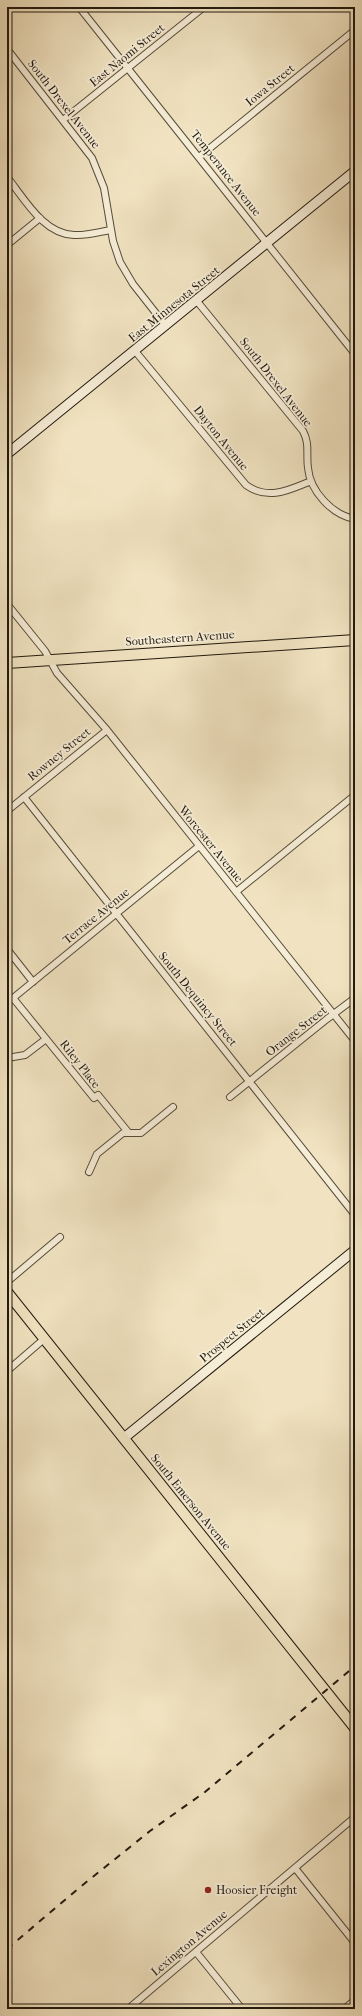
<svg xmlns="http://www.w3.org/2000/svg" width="362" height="2016" font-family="'IM FELL French Canon',serif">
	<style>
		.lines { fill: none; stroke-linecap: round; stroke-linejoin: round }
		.street-casing { stroke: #554c3b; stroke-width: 8 }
		.secondary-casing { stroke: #21190e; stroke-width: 11 }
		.primary-casing { stroke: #21190e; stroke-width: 12 }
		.street { stroke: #f6edd7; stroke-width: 6 }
		.secondary { stroke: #f6edd7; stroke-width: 9 }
		.primary { stroke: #f1e3c1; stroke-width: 10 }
		.rail { stroke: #21190e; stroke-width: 2; stroke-dasharray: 7 7; stroke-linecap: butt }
		.poi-dot { fill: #8f2418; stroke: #f6edd7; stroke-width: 1.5 }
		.labels { text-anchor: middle; stroke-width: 3.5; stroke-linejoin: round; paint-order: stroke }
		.street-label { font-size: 12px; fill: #21190e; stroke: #f6edd7 }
		.poi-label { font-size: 12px; fill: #21190e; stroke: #f6edd7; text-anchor: start }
	</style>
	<rect width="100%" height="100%" fill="#f1e3c1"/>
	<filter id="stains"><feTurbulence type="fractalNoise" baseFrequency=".005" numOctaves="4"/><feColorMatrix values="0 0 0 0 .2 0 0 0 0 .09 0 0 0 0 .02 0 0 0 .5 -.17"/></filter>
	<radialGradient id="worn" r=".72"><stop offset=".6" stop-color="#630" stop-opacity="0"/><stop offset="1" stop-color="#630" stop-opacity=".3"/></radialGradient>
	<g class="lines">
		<defs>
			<path id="street" d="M79 7 355 354
				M7 49 92 158 104 188 113 241 120 262 133 284 166 326
				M63 120 204 7
				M199 157 355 30
				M7 177C24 198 43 234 74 235 86 236 99 232 111 230
				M7 245 40 218
				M196 300 303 431C310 444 306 454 308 468 310 491 332 515 355 519
				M135 351 246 485C268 501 289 490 311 481
				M7 604 45 651 57 673 107 730 355 1041
				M24 797 355 1215
				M7 811 107 730
				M236 892 355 795
				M7 949 33 982
				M13 998 94 1098 98 1095 128 1132
				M7 1003 199 846
				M7 1058 25 1055 46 1039
				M230 1097 327 1019 355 998
				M89 1172 97 1154 123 1133H141L173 1107
				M7 1282 60 1237
				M7 1371 44 1339
				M295 1868 355 1943
				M196 1952 242 2009
				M128 2009 355 1817
				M344 2009 355 2000"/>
			<path id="secondary" d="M7 454 355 171
				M124 1438 355 1250"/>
			<path id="primary" d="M7 663 355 640
				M7 1292 355 1728"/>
		</defs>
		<!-- street casing -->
		<use href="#street" class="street-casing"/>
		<!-- secondary casing -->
		<use href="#secondary" class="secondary-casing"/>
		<!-- primary casing -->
		<use href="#primary" class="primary-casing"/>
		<!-- street -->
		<use href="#street" class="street"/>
		<!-- secondary -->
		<use href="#secondary" class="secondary"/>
		<!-- primary -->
		<use href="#primary" class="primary"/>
		<!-- rail -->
		<path class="rail" d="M7 1949 79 1888 150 1831 205 1792 355 1666"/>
	</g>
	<!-- markers -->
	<circle class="poi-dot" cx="208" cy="1890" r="4"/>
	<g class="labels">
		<!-- street labels -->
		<g class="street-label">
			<text transform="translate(127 55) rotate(-39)" y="4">East Naomi Street</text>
			<text transform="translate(270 85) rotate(-39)" y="4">Iowa Street</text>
			<text transform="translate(64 104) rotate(52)" y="4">South Drexel Avenue</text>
			<text transform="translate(226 173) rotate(52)" y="4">Temperance Avenue</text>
			<text transform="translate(174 304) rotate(-39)" y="4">East Minnesota Street</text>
			<text transform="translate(276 382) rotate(52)" y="4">South Drexel Avenue</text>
			<text transform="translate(221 438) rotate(51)" y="4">Dayton Avenue</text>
			<text transform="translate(180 638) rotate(-4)" y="4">Southeastern Avenue</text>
			<text transform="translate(59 754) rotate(-39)" y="4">Rowney Street</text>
			<text transform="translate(211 844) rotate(51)" y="4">Worcester Avenue</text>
			<text transform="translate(96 916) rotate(-39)" y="4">Terrace Avenue</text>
			<text transform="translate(198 999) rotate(51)" y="4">South Dequincy Street</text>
			<text transform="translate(296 1031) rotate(-38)" y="4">Orange Street</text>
			<text transform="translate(80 1064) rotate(52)" y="4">Riley Place</text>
			<text transform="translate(232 1335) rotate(-39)" y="4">Prospect Street</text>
			<text transform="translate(191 1502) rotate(51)" y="4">South Emerson Avenue</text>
			<text transform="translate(189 1943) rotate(-40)" y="4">Lexington Avenue</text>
		</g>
		<!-- poi labels -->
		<g class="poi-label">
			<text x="216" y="1894">Hoosier Freight</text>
		</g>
	</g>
	<!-- margin -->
	<rect width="362" height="2016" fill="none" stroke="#f1e3c1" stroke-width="24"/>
	<rect x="8" y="8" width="346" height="2000" fill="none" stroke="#21190e" stroke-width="2"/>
	<rect x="12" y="12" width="338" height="1992" fill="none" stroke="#21190e"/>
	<rect width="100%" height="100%" filter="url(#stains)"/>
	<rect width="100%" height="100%" fill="url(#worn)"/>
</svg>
